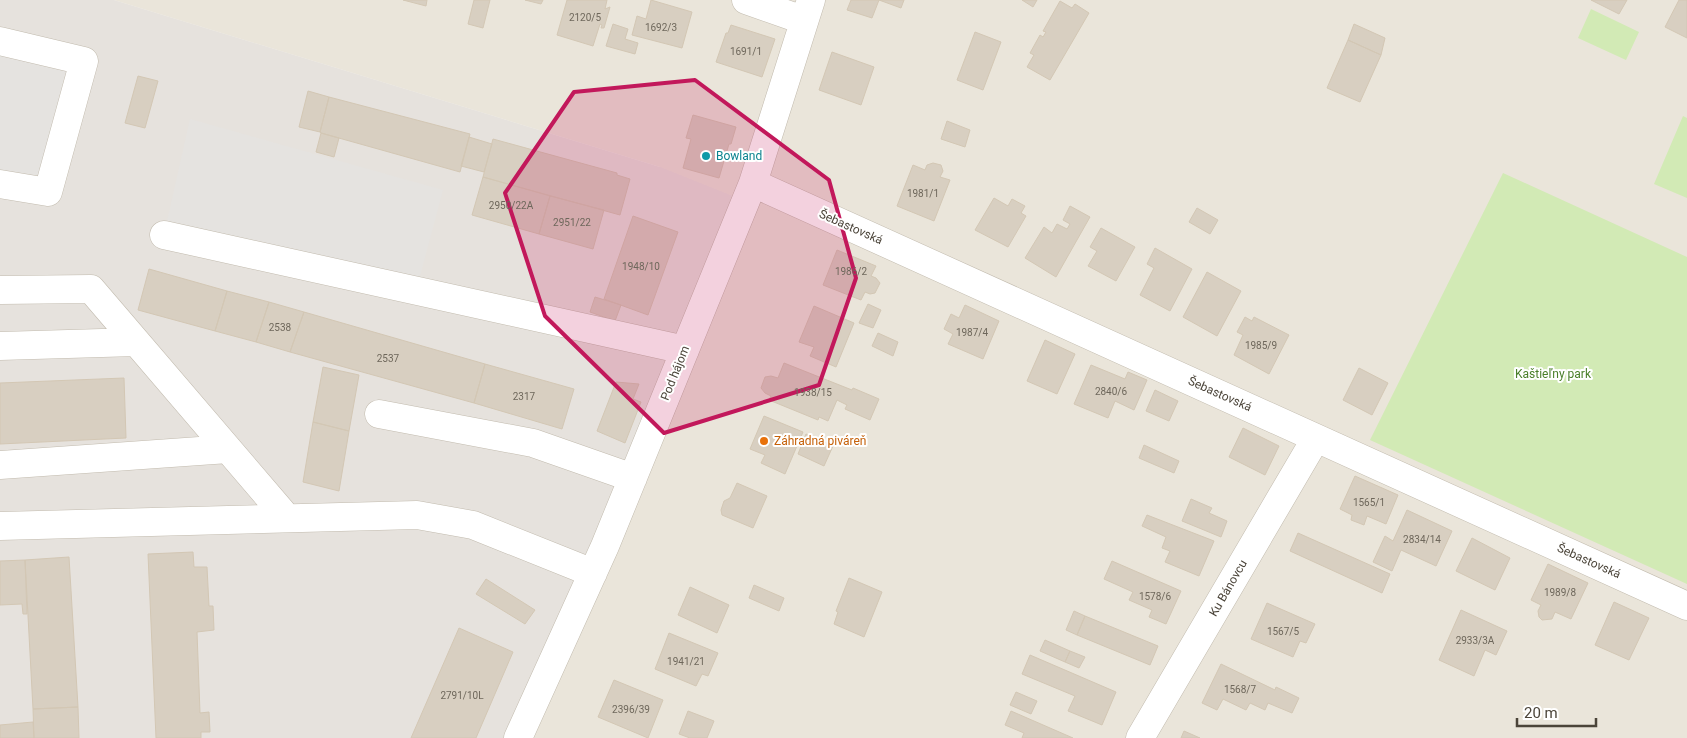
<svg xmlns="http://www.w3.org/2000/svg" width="1687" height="738" font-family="Roboto,sans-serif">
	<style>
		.residential { fill: #eae5da }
		.industrial { fill: #e6e2dd }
		.green { fill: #d2eab5 }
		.parking { fill: #e5e3e0 }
		.building { fill: #d8cfc1; stroke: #d3c7b4 }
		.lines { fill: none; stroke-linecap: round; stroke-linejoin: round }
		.minor-casing { stroke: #c2bbae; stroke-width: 29 }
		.minor { stroke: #fff; stroke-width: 28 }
		.marked { fill: #c2185b; fill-opacity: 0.2; stroke: #c2185b; stroke-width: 4; stroke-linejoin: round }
		.culture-dot { fill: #0f9aa8; stroke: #fff; stroke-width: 2 }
		.food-dot { fill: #e8710a; stroke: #fff; stroke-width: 2 }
		.labels { text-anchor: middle; stroke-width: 4; stroke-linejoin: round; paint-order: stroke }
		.number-label { font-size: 10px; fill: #6e675b }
		.culture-label { font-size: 12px; fill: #0d838f; stroke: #fff; text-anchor: start }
		.street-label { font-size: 12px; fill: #4b4439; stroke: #fff }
		.park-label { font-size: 12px; fill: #4a7f2a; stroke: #fff }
		.food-label { font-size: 12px; fill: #c56008; stroke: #fff; text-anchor: start }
	</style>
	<rect width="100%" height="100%" fill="#f6f3ec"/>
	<!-- residential -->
	<path class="residential" d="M114 0H1687V738H528L660 167Z"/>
	<!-- industrial -->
	<path class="industrial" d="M0 0H114L660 167 745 201 528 738H0Z"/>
	<!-- green -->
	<path class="green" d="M1591 9 1639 32 1626 60 1578 38Z
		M1683 116 1687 118V198L1654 184Z
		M1503 173 1687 257V584L1370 440Z"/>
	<!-- parking -->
	<path class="parking" d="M0 41 84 61 48 192 0 184Z
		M190 119 443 190 416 291 164 235Z"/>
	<!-- building -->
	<path class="building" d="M403 0H427L426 6Z
		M474 0H490L483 28 468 24Z
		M525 0H543L541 4Z
		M567 0H607L605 9 610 7 604 28H601L602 25 600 24 593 46 557 35Z
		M651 0 692 12 682 48 632 35 637 16 646 19Z
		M851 0H904L901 8 879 0 872 18 847 10Z
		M1022 0H1037L1033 7Z
		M1591 0H1627L1619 14Z
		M1679 0H1687V38L1665 27Z
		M1060 1 1072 8 1075 4 1089 13 1050 80 1027 67 1034 55 1030 53 1040 35 1043 37 1046 32 1043 31Z
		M613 24 628 29 625 39 638 43 635 54 606 46Z
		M1354 24 1385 38 1381 55 1348 40Z
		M731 25 775 39 762 77 716 62 726 33H728Z
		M975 32 1001 42 983 90 957 80Z
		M1348 40 1381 55 1360 102 1327 88Z
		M832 52 874 67 861 105 819 90Z
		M138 76 158 81 145 128 125 123Z
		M308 91 329 97 320 132 299 127Z
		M329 97 470 134 460 172 321 133 320 132Z
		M693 115 736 127 731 144H729L719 178 683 168 691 139 686 138Z
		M947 121 970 130 965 147 941 139Z
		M321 133 339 138 334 157 316 152Z
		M469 137 492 144 484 172 461 166Z
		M493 139 617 173V175L630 179 620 215 483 177Z
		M933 163 941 165 943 171 940 177 950 180 934 221 897 206 913 165 925 170 927 165Z
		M483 177 550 196 539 234 472 215Z
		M550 196 604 210 593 249 539 234Z
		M994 198 1008 206 1012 199 1025 206 1021 213 1026 216 1008 247 975 230Z
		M1070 206 1090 217 1056 277 1025 258 1044 227 1052 233 1057 224 1067 229 1070 224 1063 220Z
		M1197 208 1218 220 1210 234 1189 222Z
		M633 216 678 232 648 315 604 299Z
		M1101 228 1135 247 1116 281 1088 266 1097 251 1090 247Z
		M1155 248 1192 269 1170 311 1140 295 1154 268 1147 264Z
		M837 250 876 266 871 276 876 278 880 283 875 293 870 294 865 292 861 300 823 285Z
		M149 269 227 291 215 331 138 310Z
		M1207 272 1241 291 1217 336 1183 317Z
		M227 291 269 302 256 342 215 331Z
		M595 297 621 305 615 321 590 312Z
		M269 302 304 312 290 352 256 342Z
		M868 304 881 310 873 328 859 323Z
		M965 305 999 321 983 359 948 344 953 334 944 329 951 314 959 318Z
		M814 306 854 323 836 367 810 356 814 347 799 342Z
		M304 312 485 364 474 403 290 352Z
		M1245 317 1252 321 1254 317 1289 335 1269 374 1234 355 1243 335 1237 332Z
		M878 333 898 342 893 356 872 346Z
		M1045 340 1075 354 1057 394 1027 381Z
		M784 363 852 390 853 388 879 399 870 420 845 409 847 405 837 400 828 421 819 417 818 420 769 400 771 396 765 393 761 388 765 377 771 376 778 378Z
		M485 364 574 389 562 429 474 403Z
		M1091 365 1125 379 1128 372 1147 380 1134 410 1115 401 1108 418 1074 404Z
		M323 367 359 375 349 431 313 422Z
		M1359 368 1388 383 1372 415 1343 400Z
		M124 378 126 438 0 444V383Z
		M616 382 639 384 633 399 641 402 625 443 597 431Z
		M1155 390 1178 401 1169 421 1146 411Z
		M764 416 803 432 785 474 761 463 765 455 750 449Z
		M313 422 349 431 339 491 303 482Z
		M1243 428 1279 446 1265 475 1229 457Z
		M806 434 833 446 824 466 798 454Z
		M1144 445 1179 461 1174 473 1139 458Z
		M1355 476 1398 495 1386 524 1367 516 1364 525 1351 520 1352 515 1340 509Z
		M737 483 767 496 753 528 722 515 721 510 724 501 730 498Z
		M1191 499 1212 508 1209 513 1227 521 1221 537 1182 521Z
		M1407 510 1452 531 1436 566 1401 550 1392 571 1373 562 1385 536 1393 541Z
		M1147 515 1214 541 1199 576 1165 562 1170 551 1162 548 1166 537 1142 526Z
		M1298 533 1390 574 1382 593 1290 551Z
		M1472 538 1510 558 1495 590 1456 571Z
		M193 552 194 567H207L209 606H213L214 630 197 632 200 713 209 712 210 732H201V738H156L148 554Z
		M69 557 78 707 33 709 25 560Z
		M25 560 27 614H23L22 604 0 605V561Z
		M1112 561 1181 591 1166 624 1149 617 1152 610 1129 600 1133 592 1104 579Z
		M1548 564 1588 583 1571 619 1555 612 1552 619 1542 620 1539 617 1538 611 1541 605 1531 600Z
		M849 578 882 592 864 637 834 624 838 612 836 611Z
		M486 579 535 610 525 624 476 594Z
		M754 585 784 598 779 611 749 598Z
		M690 587 729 605 717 633 678 615Z
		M1614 602 1649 618 1629 660 1595 645Z
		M1267 603 1315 624 1306 643 1300 641 1293 657 1251 639Z
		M1461 610 1507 631 1496 655 1485 650 1474 676 1439 660Z
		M1074 611 1085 616 1077 635 1066 630Z
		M1085 616 1158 646 1150 665 1077 635Z
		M459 628 513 652 476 738H411Z
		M669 633 718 653 708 676 702 674 696 686 655 669Z
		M1045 640 1070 651 1065 662 1040 651Z
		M1070 651 1085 657 1079 668 1065 662Z
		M1030 655 1116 692 1102 725 1068 711 1075 696 1022 674Z
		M1221 664 1275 690 1276 687 1299 698 1292 713 1268 703 1265 710 1250 703 1246 710 1223 699 1217 710 1202 703Z
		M614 680 663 700 648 738 598 717Z
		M1016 692 1037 701 1031 714 1010 705Z
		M78 707 79 738H34L33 709Z
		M688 711 714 721 707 738H690L679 734Z
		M1011 711 1073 738H1022L1024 733 1005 725Z
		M33 722 34 738H0V725Z
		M1184 731 1200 738H1181Z"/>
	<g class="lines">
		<defs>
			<path id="minor" d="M746 0 803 20
				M0 41 84 61 48 192 0 184
				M753 183 1687 606
				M164 235 685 350
				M0 290 91 289 287 518
				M0 346 136 342
				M379 414 533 443 633 478
				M0 465 228 449
				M0 526 417 515 473 525 593 573
				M518 738 605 546 753 183 811 0
				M1140 738 1316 438"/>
		</defs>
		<!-- minor casing -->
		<use href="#minor" class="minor-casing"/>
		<!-- minor -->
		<use href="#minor" class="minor"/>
	</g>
	<!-- marked area -->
	<path class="marked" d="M695 80 829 180 856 278 819 385 664 433 545 316 505 193 574 92Z"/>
	<!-- markers -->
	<circle class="culture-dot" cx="706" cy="156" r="5"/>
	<circle class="food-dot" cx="764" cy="441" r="5"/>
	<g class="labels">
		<!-- number labels -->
		<g class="number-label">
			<text x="585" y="21">2120/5</text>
			<text x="661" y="31">1692/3</text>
			<text x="746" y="55">1691/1</text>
			<text x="923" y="197">1981/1</text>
			<text x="511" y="209">2950/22A</text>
			<text x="572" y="226">2951/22</text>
			<text x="641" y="270">1948/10</text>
			<text x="851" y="275">1986/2</text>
			<text x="280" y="331">2538</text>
			<text x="972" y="336">1987/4</text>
			<text x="1261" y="349">1985/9</text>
			<text x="388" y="362">2537</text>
			<text x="1111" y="395">2840/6</text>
			<text x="813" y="396">1938/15</text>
			<text x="524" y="400">2317</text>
			<text x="1369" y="506">1565/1</text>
			<text x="1422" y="543">2834/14</text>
			<text x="1560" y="596">1989/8</text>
			<text x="1155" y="600">1578/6</text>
			<text x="1283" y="635">1567/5</text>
			<text x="1475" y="644">2933/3A</text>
			<text x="686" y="665">1941/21</text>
			<text x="1240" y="693">1568/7</text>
			<text x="462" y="699">2791/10L</text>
			<text x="631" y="713">2396/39</text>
		</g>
		<!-- culture labels -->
		<g class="culture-label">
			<text x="716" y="160">Bowland</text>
		</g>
		<!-- street labels -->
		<g class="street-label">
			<text transform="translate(851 227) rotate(24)" y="4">Šebastovská</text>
			<text transform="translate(675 373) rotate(-68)" y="4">Pod hájom</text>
			<text transform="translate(1220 394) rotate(24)" y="4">Šebastovská</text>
			<text transform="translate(1589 561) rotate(24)" y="4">Šebastovská</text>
			<text transform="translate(1228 588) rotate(-60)" y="4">Ku Bánovcu</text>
		</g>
		<!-- park labels -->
		<g class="park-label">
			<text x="1553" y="378">Kaštieľny park</text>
		</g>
		<!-- food labels -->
		<g class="food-label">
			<text x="774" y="445">Záhradná piváreň</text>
		</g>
	</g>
	<!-- scale -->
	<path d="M1517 718v8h79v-8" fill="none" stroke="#4b4439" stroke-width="2.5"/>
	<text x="1524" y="718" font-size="15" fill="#4b4439" stroke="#ffffff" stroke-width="4" paint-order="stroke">20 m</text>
</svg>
